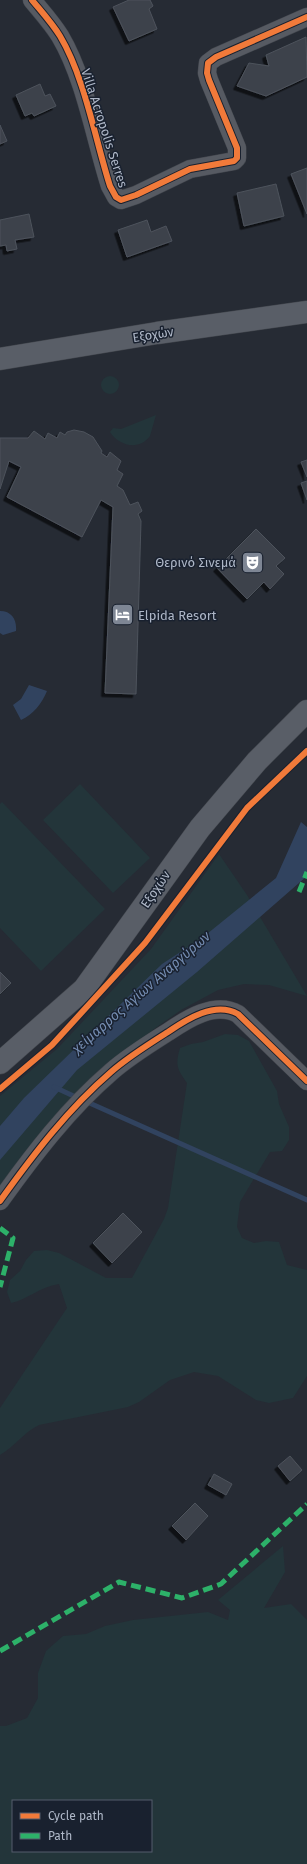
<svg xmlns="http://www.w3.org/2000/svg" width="307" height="1864" font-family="'Fira Sans',sans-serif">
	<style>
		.green { fill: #23353a; fill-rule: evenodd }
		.water { fill: #31435f }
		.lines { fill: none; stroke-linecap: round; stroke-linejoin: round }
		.stream { stroke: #31435f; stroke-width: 5 }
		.building { fill: #3e424b; stroke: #4d535c; filter: url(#shadow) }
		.minor-casing { stroke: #42464d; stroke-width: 19 }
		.secondary-casing { stroke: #42464d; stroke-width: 23 }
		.minor { stroke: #565a62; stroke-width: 18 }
		.secondary { stroke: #595e67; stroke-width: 22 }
		.quiet { stroke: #2db169; stroke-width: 5; stroke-dasharray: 10 5; stroke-linecap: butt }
		.cycleway-casing { stroke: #19212f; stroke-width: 8 }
		.cycleway { stroke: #f17a3a; stroke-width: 6 }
		.labels { text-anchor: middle; stroke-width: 3; stroke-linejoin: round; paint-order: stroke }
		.street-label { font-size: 13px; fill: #aeb7c7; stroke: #19212f }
		.poi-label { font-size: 13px; fill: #aeb7c7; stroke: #19212f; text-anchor: end }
		.water-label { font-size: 14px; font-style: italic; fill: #748cb1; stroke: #19212f }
	</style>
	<defs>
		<filter id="shadow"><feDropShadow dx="-3.5" dy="3.5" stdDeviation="0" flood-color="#0009"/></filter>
	</defs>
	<rect width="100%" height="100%" fill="#262b34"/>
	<!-- green -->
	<path class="green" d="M101 385a9 9 0 1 1 18 0a9 9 0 1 1-18 0Z
		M156 415 150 436C139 451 119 446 110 432L113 428 121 429Z
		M80 784 150 858 113 893 43 820Z
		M2 802 105 909 41 971 0 928V804Z
		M219 854 247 895 307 996 269 985 244 984 218 990 181 1010 154 1029 110 1066 0 1193V1096L57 1049 151 949Z
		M225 1034 238 1035 249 1041 277 1091 279 1104 289 1127V1140L282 1151 270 1152 240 1202 237 1227 242 1238 254 1243 266 1241 279 1242 287 1265 307 1270V1376L293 1398 269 1403 256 1400 218 1376 194 1372 170 1380 139 1402 128 1407 39 1425C23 1433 15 1446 0 1455V1408L67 1308 59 1284C39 1287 29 1299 11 1303L7 1292 10 1280 20 1271 26 1260 34 1251 47 1250 59 1253 106 1278H132L164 1219 168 1208 187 1083C177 1069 175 1065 180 1048L191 1044 203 1042Z
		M283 1546 285 1572 264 1608 291 1604 307 1620V1864H0V1726H6L27 1718 38 1698V1673L46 1651 63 1636 86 1634 105 1626 133 1620 208 1612 228 1620 230 1610 218 1600ZM13 1801H151V1851H13Z"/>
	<!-- water -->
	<path class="water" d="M0 611C12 611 17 620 16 631L3 635 0 633Z
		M29 685 47 691C42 703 33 715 21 720L13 705 21 699Z
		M301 822 307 827V876L197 972 77 1070 0 1160V1126L24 1098 162 964 202 938 276 878Z"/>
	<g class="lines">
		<!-- stream -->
		<path class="stream" d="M54 1087 78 1098
			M85 1101 307 1200"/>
	</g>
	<!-- building -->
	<path class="building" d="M129 0H150L153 6 149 9 157 29 129 41 113 7Z
		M306 37 307 77 266 96 237 86 249 63 269 66 266 55Z
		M40 84 45 96 50 94 56 106 34 116 32 113 25 116 16 95Z
		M0 125 7 141 0 144Z
		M307 168V214L291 174Z
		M276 184 284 216 244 226 237 193Z
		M29 214 34 237 15 240 17 249 7 251 6 245 0 246V220Z
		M147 220 151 232 166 226 172 241 127 257 118 230Z
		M74 430 84 432 93 437 102 451 101 453 107 457 110 452 121 461 117 470 123 474 117 486 123 490 130 505 138 502 142 511 138 514 141 521 136 694 105 693 113 507 101 500 82 537 7 497 21 467 9 461 0 489V438H28L34 431 45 439 48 433 57 438 60 432 65 435 67 432Z
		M307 460V477L301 462Z
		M307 481V500L301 483Z
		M256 529 285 558 276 566 284 574 270 589 264 582 247 599 217 568Z
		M0 972 11 983 0 994Z
		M123 1213 142 1232 112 1263 93 1243Z
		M290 1456 302 1470 290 1481 278 1466Z
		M214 1474 232 1484 226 1495 208 1485Z
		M195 1503 208 1516 186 1540 172 1526Z"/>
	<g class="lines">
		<defs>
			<path id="minor" d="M32 0C41 11 52 23 60 36 85 78 95 139 110 186L116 197 121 200 136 195 190 169 234 161 237 158V148L209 80 207 73 208 63 216 57 307 17
				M0 1201C33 1155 68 1109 111 1072 128 1057 149 1044 168 1032 187 1019 215 1001 238 1014L307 1081"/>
			<path id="secondary" d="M0 359 157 333 307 312
				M0 1063 84 989 200 828 257 761 307 711"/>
		</defs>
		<!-- minor casing -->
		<use href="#minor" class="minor-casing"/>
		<!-- secondary casing -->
		<use href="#secondary" class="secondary-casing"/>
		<!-- minor -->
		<use href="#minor" class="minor"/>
		<!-- secondary -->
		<use href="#secondary" class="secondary"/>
		<!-- quiet -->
		<path class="quiet" d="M299 892 307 872
			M0 1228 13 1238 0 1287
			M0 1651 119 1582 182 1598 221 1584 307 1504"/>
		<defs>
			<path id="cycleway" d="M32 0C41 11 52 23 60 36 85 78 95 139 110 186L116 197 121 200 136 195 190 169 234 161 237 158V148L209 80 207 73 208 63 216 57 307 17
				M0 1089 52 1045 145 943 247 808 307 751
				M0 1201C33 1155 68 1109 111 1072 128 1057 149 1044 168 1032 187 1019 215 1001 238 1014L307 1081"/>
		</defs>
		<!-- cycleway casing -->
		<use href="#cycleway" class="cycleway-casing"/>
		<!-- cycleway -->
		<use href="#cycleway" class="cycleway"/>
	</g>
	<!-- icons -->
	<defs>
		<symbol id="theatre-square" viewBox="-11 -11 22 22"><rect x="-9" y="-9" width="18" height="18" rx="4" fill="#7e8694" stroke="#19212f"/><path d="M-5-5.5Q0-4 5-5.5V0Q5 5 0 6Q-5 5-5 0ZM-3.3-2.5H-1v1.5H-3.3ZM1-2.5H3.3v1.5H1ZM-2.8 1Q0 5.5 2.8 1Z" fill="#fff"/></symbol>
		<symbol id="hotel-square" viewBox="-11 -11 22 22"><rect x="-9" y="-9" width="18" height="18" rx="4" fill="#7e8694" stroke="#19212f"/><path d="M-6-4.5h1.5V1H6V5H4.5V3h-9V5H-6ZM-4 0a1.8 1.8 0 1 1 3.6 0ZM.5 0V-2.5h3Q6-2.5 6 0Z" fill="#fff"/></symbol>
	</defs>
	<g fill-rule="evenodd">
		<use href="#theatre-square" x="240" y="550" width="25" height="25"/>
		<use href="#hotel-square" x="110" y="602" width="25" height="25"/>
	</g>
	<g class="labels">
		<!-- street labels -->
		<g class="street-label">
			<text transform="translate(105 128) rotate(72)" y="5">Villa Acropolis Serres</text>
			<text transform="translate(153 334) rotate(-9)" y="5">Εξοχών</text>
			<text transform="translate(155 889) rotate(-56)" y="5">Εξοχών</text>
		</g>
		<!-- poi labels -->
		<g class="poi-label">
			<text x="236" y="567">Θερινό Σινεμά</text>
			<text x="138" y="620" text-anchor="start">Elpida Resort</text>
		</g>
		<!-- water labels -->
		<g class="water-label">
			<text transform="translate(141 992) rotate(-41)" y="5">χείμαρρος Αγίων Αναργύρων</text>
		</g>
	</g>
	<!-- legend -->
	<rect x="12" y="1800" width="140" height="52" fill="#19212f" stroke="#555d6c"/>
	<rect x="20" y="1813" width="20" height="6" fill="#f17a3a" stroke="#555d6c"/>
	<text x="48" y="1820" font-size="12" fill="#aeb7c7">Cycle path</text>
	<rect x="20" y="1833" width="20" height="6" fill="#2db169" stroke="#555d6c"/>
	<text x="48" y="1840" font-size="12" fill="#aeb7c7">Path</text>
</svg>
